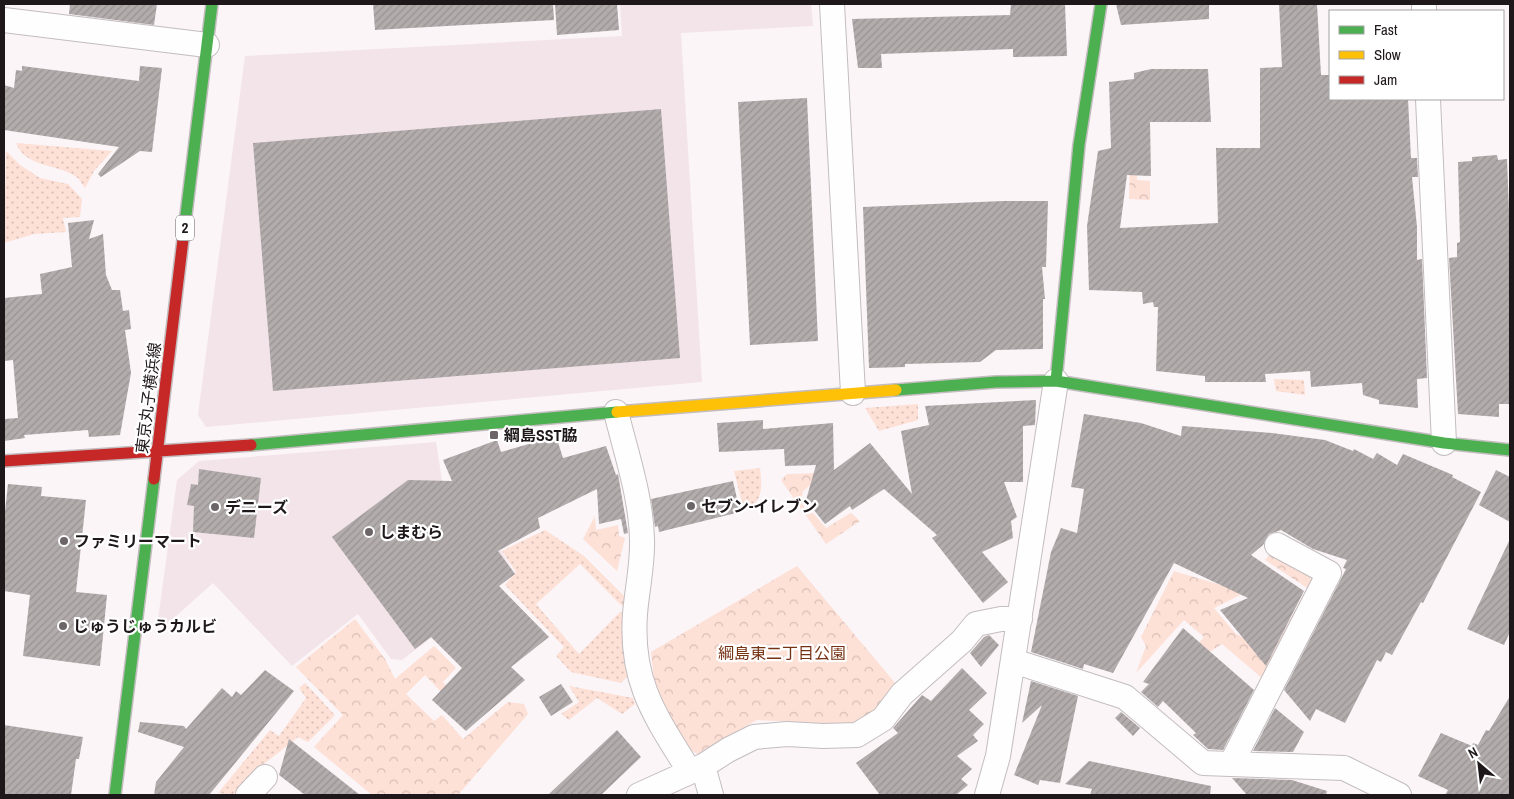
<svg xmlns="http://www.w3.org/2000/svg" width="1514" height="799" font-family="'Archivo Narrow','Noto Sans JP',sans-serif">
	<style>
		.built { fill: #f3e4ea }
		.grass { fill: url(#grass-dots) }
		.forest { fill: url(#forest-crowns) }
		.building { fill: url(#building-hatch) }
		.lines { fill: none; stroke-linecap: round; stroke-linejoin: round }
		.street-casing { stroke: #c3bdbf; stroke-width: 26 }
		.fast-casing { stroke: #c3bdbf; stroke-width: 14 }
		.slow-casing { stroke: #c3bdbf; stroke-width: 14 }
		.jam-casing { stroke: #c3bdbf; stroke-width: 14 }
		.street { stroke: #fefefe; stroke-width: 24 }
		.fast { stroke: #4caf50; stroke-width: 11 }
		.slow { stroke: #ffc107; stroke-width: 11 }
		.jam { stroke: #c62828; stroke-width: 11 }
		.poi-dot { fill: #6c6568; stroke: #fff; stroke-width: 2 }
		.labels { text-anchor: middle; stroke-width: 4.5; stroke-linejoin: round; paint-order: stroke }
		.shield { fill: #fff; stroke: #625d5f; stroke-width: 1 }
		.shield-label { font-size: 15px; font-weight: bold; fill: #1f181b }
		.street-label { font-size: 16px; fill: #1f181b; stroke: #fff }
		.poi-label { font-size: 16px; font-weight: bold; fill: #1f181b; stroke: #fff; text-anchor: start }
		.park-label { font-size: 16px; fill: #763314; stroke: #fff }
	</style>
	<defs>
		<pattern id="grass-dots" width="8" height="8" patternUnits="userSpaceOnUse" patternTransform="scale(1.25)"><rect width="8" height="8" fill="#fde0d6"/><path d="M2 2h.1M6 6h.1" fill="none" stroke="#d8bfb7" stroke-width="1.8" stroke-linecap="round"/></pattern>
		<pattern id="forest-crowns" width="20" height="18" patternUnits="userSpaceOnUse" patternTransform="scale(1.25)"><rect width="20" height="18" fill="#fde0d6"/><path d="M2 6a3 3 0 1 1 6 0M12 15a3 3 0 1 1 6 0" fill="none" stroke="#d8bfb7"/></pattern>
		<pattern id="building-hatch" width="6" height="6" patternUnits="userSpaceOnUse" patternTransform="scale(1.25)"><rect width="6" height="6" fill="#b2acad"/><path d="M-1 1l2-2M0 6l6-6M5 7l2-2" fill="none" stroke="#999394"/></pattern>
	</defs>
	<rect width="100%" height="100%" fill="#fbf5f8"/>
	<!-- built -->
	<path class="built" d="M620 4H811L813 26 681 33 702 382 206 427 198 415 245 56 622 36Z
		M436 442 445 499 465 491 515 574 402 660 391 659 358 614 292 666 213 583 156 634 177 480 199 461Z"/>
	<!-- grass -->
	<path class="grass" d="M16 143 112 151 94 171 85 188C82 184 79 178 75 176 55 163 26 168 16 143Z
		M6 151 20 165 40 178 68 184 82 199 80 217 63 218 66 232 34 234 4 243Z
		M1274 379 1304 380 1305 395 1276 391Z
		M918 404V420L879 431 865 408Z
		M760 468C762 487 764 502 744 511L734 471Z
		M545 530 584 556 627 599 625 607 620 604 580 564 536 604 579 654 620 612 627 613 628 676 621 683 571 672 556 656 564 647 505 585 516 572 502 551Z
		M305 683 335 715 308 742 298 737 259 768 233 795 218 793 270 730 279 736 306 698 299 688Z
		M569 686 633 698 635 704 622 714 597 698 569 720 561 714 579 702Z"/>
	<!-- forest -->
	<path class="forest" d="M1130 165H1136L1137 180 1150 181V200L1129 199Z
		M825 473 803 491 801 501 808 514 813 513 826 528 851 513 860 521 826 544 781 480 787 474Z
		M595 516 596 530 618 525 619 536 625 538 617 571 583 539Z
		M1271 553 1318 580 1263 679 1222 644 1203 656 1194 648 1204 637 1184 620 1136 673 1146 646 1141 637 1174 571 1227 587 1250 590 1214 608 1235 633 1271 655 1307 588 1265 560Z
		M797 566 896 684 867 718 850 725 757 720 697 754 687 748 655 689 651 652Z
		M355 619 385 659 395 679 434 646 456 668 443 682 454 694 449 700 425 675 406 694 434 721 442 715 463 739 508 702 524 704 528 714 458 795H372L314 747 343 715 296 667Z"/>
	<!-- building -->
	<path class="building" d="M70 4H157L154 25 69 14Z
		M373 4H553L554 20 375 30Z
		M555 4H617L619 30 557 35Z
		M1011 4H1065L1067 56 1013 57V49L881 54 882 68H858L852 19 1010 15Z
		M1116 4H1209V19L1121 25Z
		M1279 4H1317L1321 75H1330V99H1408L1411 158H1417L1418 177H1412L1417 227V260L1422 259 1427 378 1417 379 1418 408 1379 404V400L1363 395 1362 383 1311 387 1310 371 1265 374 1266 382H1205V376L1156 371 1158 307H1154L1153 302 1143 304 1142 292 1089 290 1087 226 1098 151 1111 148 1109 82 1134 79V73L1151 69H1208L1211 122H1150L1151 176 1127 175 1120 228 1218 223 1216 148H1260V68L1282 67Z
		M22 66 139 81 140 66 162 68 152 152 140 151 101 177 98 174 119 147 4 130V85L14 88 16 70 22 71Z
		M807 98 818 341 750 345 738 102Z
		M661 109 680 358 273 391 253 143Z
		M1497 155 1498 160 1507 159 1510 237V404H1499V417L1458 414 1449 258 1457 257V243L1460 242 1458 162 1472 161V157Z
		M1003 201H1048L1046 267H1042L1045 299H1043V349L996 350 980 362 905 364V367L869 368 863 207Z
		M94 220 89 239 103 234 106 275 112 290H120L123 311 129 310 131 329 125 330 131 373 120 435 89 437 88 430 24 435 25 438 4 441V419L18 418 13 360 4 361V298L42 294 40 274 72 267 68 223Z
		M1036 400 1035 425 1023 426V482H1004L1017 517 1011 521 1013 538 982 552 1008 582 983 603 932 538 937 535 884 489 852 510 850 506 825 524 806 500 816 465 785 466 784 449 719 452 717 423 763 420V429L833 423 834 470 870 443 912 494 901 431 929 425 925 406Z
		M1084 414 1141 423 1181 436 1182 426 1272 433 1325 440 1353 451 1354 449 1373 459 1377 453 1397 465 1403 454 1453 475 1452 477 1481 492 1423 603 1421 602 1392 655 1386 652 1381 662 1377 660 1345 723 1316 709 1310 721 1284 690 1346 569 1343 568 1347 560 1313 549 1281 530 1269 534 1263 545 1251 555 1304 591 1266 666 1220 610 1248 598 1174 563 1113 673 1084 664 1083 669 1031 652 1051 552 1061 528 1077 533 1084 489 1071 487Z
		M556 436 563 458 606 446 616 475 618 474 628 533 624 534 621 519 599 524 597 489 538 518 540 528 498 551 515 574 499 586 549 637 511 667 525 680 466 731 432 700 462 668 431 637 415 649 332 537 408 480 452 481 443 460 497 440 501 452Z
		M199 469 261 478 254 538 193 532 194 506 187 505 191 484 198 485Z
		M1496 470 1510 477V522L1479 505Z
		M733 481 740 512 659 532 658 526 655 527 651 499Z
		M8 484 42 487 41 496 86 500 76 592 107 595 100 666 23 656 30 595 4 591V520Z
		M1510 539V632L1504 645 1467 629Z
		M1183 628 1254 690 1223 750 1208 749 1193 735 1196 733 1163 701 1158 707 1141 692 1149 684 1143 682Z
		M989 635 999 645 981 667 970 653 984 637Z
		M962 668 987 693 969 710 984 724 973 735 978 741 957 756 972 769 961 779 968 785 956 795H880L856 763 898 733 893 728 922 695 931 701Z
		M265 670 294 691 209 795H154L156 782 184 747 138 732 140 722 184 726 186 729 222 688 232 697 236 691 241 695Z
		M1031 681 1078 696 1060 783 1040 780 1038 785 1014 775 1042 705 1022 723Z
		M561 684 573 702 551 716 539 697Z
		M1510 696V795H1445L1448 790 1418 776 1441 733 1472 746 1473 743 1478 745 1486 730 1489 731Z
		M1275 708 1304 732 1293 752 1253 751Z
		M1121 712 1140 728 1133 736 1115 718Z
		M4 725 83 737 79 759H76L71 795H4Z
		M617 730 641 757 601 795H548Z
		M289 739 360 795H305L279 775Z
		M1089 761 1211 786 1210 795H1090L1092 789 1065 784Z
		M1232 778 1292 780 1327 791 1326 795H1247Z"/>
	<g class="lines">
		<defs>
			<path id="street" d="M832 4 853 393
				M1424 4V11
				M4 20 207 45
				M1428 99 1444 443
				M616 412C626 453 641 496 642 539 643 564 637 589 635 614 630 683 656 717 690 772
				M1013 661 1125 697 1203 763 1344 768 1399 795
				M1231 764 1329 573 1277 545
				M703 766 711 795
				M248 795 265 777
				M639 795 703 766 728 750 754 737 787 734 823 736 857 735 883 719 902 694 962 641 976 624 1001 619H1020
				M987 795 998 756 1056 381"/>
			<path id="fast" d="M185 223 212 4
				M1056 381 1079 145 1101 4
				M896 390 996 382 1056 381 1444 443 1510 450
				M251 445 617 412
				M115 795 154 479"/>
			<path id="slow" d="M617 412 896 390"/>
			<path id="jam" d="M4 461 251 445
				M154 479 185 223"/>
		</defs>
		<!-- street casing -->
		<use href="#street" class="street-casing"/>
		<!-- fast casing -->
		<use href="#fast" class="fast-casing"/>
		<!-- slow casing -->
		<use href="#slow" class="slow-casing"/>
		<!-- jam casing -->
		<use href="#jam" class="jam-casing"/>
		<!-- street -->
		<use href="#street" class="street"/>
		<!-- fast -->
		<use href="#fast" class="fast"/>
		<!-- slow -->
		<use href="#slow" class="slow"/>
		<!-- jam -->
		<use href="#jam" class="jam"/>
	</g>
	<!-- markers -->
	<g class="poi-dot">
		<rect x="489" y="430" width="10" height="10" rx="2.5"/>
		<circle cx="691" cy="506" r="5"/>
		<circle cx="215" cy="507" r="5"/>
		<circle cx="369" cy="532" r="5"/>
		<circle cx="64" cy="541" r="5"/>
		<circle cx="63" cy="626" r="5"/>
	</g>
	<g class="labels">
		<!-- shield labels -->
		<rect class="shield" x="176" y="215.5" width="18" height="25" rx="4"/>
		<g class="shield-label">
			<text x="185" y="233">2</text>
		</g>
		<!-- street labels -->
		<g class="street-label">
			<text transform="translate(148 398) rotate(-83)" y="6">東京丸子横浜線</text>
		</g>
		<!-- poi labels -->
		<g class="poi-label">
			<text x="504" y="441">綱島SST脇</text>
			<text x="701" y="512">セブン-イレブン</text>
			<text x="225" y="513">デニーズ</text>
			<text x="379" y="538">しまむら</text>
			<text x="74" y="547">ファミリーマート</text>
			<text x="73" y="632">じゅうじゅうカルビ</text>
		</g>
		<!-- park labels -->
		<g class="park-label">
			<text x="782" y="659">綱島東二丁目公園</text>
		</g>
	</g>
	<!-- border -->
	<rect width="1514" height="799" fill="none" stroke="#1f181b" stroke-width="10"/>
	<!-- legend -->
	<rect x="1329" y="10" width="175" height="90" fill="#ffffff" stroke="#a5a3a4"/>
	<rect x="1339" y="26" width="25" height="8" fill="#4caf50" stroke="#a5a3a4"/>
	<text x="1374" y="35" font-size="15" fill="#1f181b">Fast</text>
	<rect x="1339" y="51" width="25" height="8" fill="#ffc107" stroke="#a5a3a4"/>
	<text x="1374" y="60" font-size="15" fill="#1f181b">Slow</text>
	<rect x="1339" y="76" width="25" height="8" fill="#c62828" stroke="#a5a3a4"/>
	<text x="1374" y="85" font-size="15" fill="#1f181b">Jam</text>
	<!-- north arrow -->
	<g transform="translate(1479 764) rotate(332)" stroke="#ffffff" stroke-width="4" paint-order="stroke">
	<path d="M0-4L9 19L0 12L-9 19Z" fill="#1f181b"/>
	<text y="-8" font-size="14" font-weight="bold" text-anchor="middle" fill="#1f181b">N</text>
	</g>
</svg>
